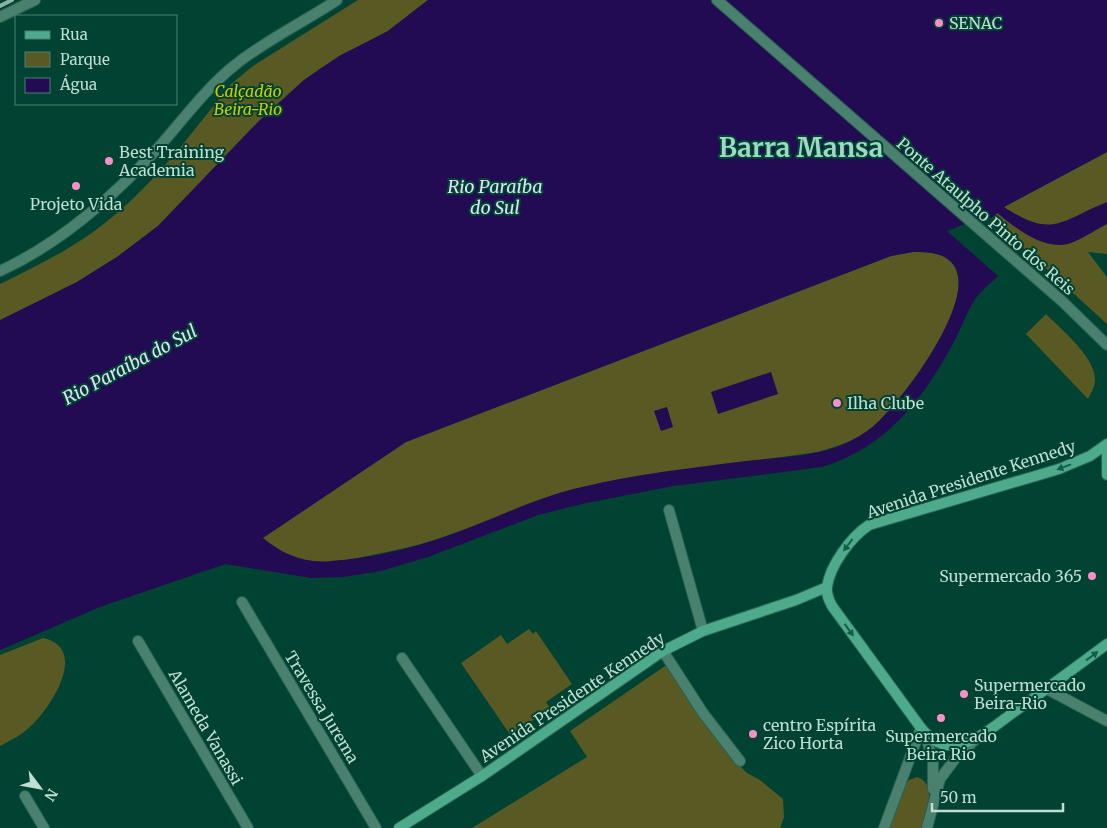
<svg xmlns="http://www.w3.org/2000/svg" width="1107" height="828" font-family="Merriweather,serif">
	<style>
		.green { fill: #595923 }
		.water { fill: #220b53; fill-rule: evenodd }
		.lines { fill: none; stroke-linecap: round; stroke-linejoin: round }
		.minor-casing { stroke: #276252; stroke-width: 12 }
		.tertiary-casing { stroke: #276252; stroke-width: 12 }
		.secondary-casing { stroke: #276252; stroke-width: 12 }
		.minor { stroke: #4a816e; stroke-width: 10 }
		.tertiary { stroke: #4a816e; stroke-width: 10 }
		.secondary { stroke: #4daa8b; stroke-width: 10 }
		.rail { stroke: #8cb3a6; stroke-width: 4 }
		.oneway { fill: #135d48 }
		.poi-dot { fill: #fb8fc6; stroke: #004332; stroke-width: 2 }
		.labels { text-anchor: middle; stroke-width: 4; stroke-linejoin: round; paint-order: stroke }
		.poi-label { font-size: 16px; fill: #c1ded2; stroke: #004332; text-anchor: start }
		.park-label { font-size: 16px; font-style: italic; fill: #cecc02; stroke: #004332 }
		.street-label { font-size: 16px; fill: #c1ded2; stroke: #004332 }
		.water-label { font-size: 18px; font-style: italic; fill: #e1dff9; stroke: #004332 }
		.town-label { font-size: 26px; font-weight: bold; fill: #9edac3; stroke: #004332 }
	</style>
	<rect width="100%" height="100%" fill="#004332"/>
	<!-- green -->
	<path class="green" d="M358 0H428L388 31 321 68 304 80 258 122 158 226 117 257 77 282 0 321V284C32 268 64 253 93 232 148 193 189 136 231 84L253 66Z
		M1107 152V254L1088 252 1107 277V324L1007 233 992 218 1004 207Z
		M913 252C927 252 946 252 954 266 978 304 900 402 873 427 858 440 837 446 818 452L611 481C557 492 509 514 457 532 431 542 404 549 377 554 358 558 336 563 317 562 295 560 278 551 262 538L406 442 891 256Z
		M1046 314C1061 329 1096 358 1095 380 1095 387 1091 393 1088 399L1026 334Z
		M529 629 533 634 536 631 572 684 546 702 550 708 511 736 461 663 501 635 507 644Z
		M43 638C89 648 52 706 32 725 23 734 12 740 0 746V655Z
		M668 664 736 762 747 773 760 780 783 799 784 817 780 828H472L587 757 570 731Z
		M917 777C938 784 926 812 922 828H889L906 784 909 780Z"/>
	<!-- water -->
	<path class="water" d="M428 0H1107V152L1004 207C1053 239 1060 221 1107 202V224C1095 230 1081 240 1068 244 1042 250 1016 228 997 213L992 218 982 217 947 231 998 276C990 284 980 291 974 301 966 314 961 329 954 342 923 399 886 448 822 467L673 486 582 504 538 515 428 557 381 571 343 577 311 578 225 564 100 607 0 650V320L77 282 117 257 158 226 258 122 304 80 339 56 388 31ZM913 252C927 252 943 252 953 264 981 297 898 408 871 428 865 433 856 438 849 442 818 457 779 457 746 461 691 468 635 474 582 487 540 496 498 517 458 532 418 547 374 558 331 561 305 564 282 554 263 538L406 442 891 256Z
		M771 372 778 394 718 414 711 392Z
		M667 407 673 427 661 431 654 411Z"/>
	<g class="lines">
		<defs>
			<path id="minor" d="M0 17 35 0
				M669 510 703 631
				M242 602 376 828
				M138 641 248 828
				M663 651 703 713 740 761
				M402 658 482 776
				M1047 689 1107 721
				M25 796 44 828
				M884 828 921 728"/>
			<path id="tertiary" d="M717 0 1063 302 1107 345
				M0 271C61 243 113 197 158 148 182 121 206 88 235 65 266 40 304 22 337 0
				M925 733 933 762V789
				M927 828 940 779 955 759 977 738"/>
			<path id="secondary" d="M1107 444 1090 456 1059 469 869 525C851 537 830 565 827 587 826 594 829 600 832 606L921 728C930 738 940 747 954 745 976 743 996 725 1014 712 1045 690 1076 667 1107 644
				M1107 453V475
				M399 828 482 776 663 651 703 631 796 600 827 587"/>
		</defs>
		<!-- minor casing -->
		<use href="#minor" class="minor-casing"/>
		<!-- tertiary casing -->
		<use href="#tertiary" class="tertiary-casing"/>
		<!-- secondary casing -->
		<use href="#secondary" class="secondary-casing"/>
		<!-- minor -->
		<use href="#minor" class="minor"/>
		<!-- tertiary -->
		<use href="#tertiary" class="tertiary"/>
		<!-- secondary -->
		<use href="#secondary" class="secondary"/>
		<!-- rail -->
		<path class="rail" d="M0 6 12 0"/>
	</g>
	<!-- one-way arrows -->
	<defs><path id="oneway-solid" d="M-6-.8H1V-3.2L6.5 0L1 3.2V.8H-6Z" transform="scale(1.25)"/></defs>
	<g class="oneway">
		<use href="#oneway-solid" transform="translate(1064 467) rotate(160)"/>
		<use href="#oneway-solid" transform="translate(848 545) rotate(127)"/>
		<use href="#oneway-solid" transform="translate(849 630) rotate(54)"/>
		<use href="#oneway-solid" transform="translate(1092 656) rotate(-37)"/>
	</g>
	<!-- markers -->
	<g class="poi-dot">
		<circle cx="939" cy="23" r="5"/>
		<circle cx="109" cy="161" r="5"/>
		<circle cx="76" cy="186" r="5"/>
		<circle cx="837" cy="403" r="5"/>
		<circle cx="1092" cy="576" r="5"/>
		<circle cx="964" cy="694" r="5"/>
		<circle cx="941" cy="718" r="5"/>
		<circle cx="753" cy="734" r="5"/>
	</g>
	<g class="labels">
		<!-- poi labels -->
		<g class="poi-label">
			<text x="949" y="29">SENAC</text>
			<text x="119" y="158">Best Training<tspan x="119" dy="18">Academia</tspan></text>
			<text x="76" y="210" text-anchor="middle">Projeto Vida</text>
			<text x="847" y="409">Ilha Clube</text>
			<text x="1082" y="582" text-anchor="end">Supermercado 365</text>
			<text x="974" y="691">Supermercado<tspan x="974" dy="18">Beira-Rio</tspan></text>
			<text x="763" y="731">centro Espírita<tspan x="763" dy="18">Zico Horta</tspan></text>
			<text x="941" y="742" text-anchor="middle">Supermercado<tspan x="941" dy="18">Beira Rio</tspan></text>
		</g>
		<!-- park labels -->
		<g class="park-label">
			<text x="248" y="97">Calçadão<tspan x="248" dy="18">Beira-Rio</tspan></text>
		</g>
		<!-- street labels -->
		<g class="street-label">
			<text transform="translate(986 216) rotate(41)" y="6">Ponte Ataulpho Pinto dos Reis</text>
			<text transform="translate(971 479) rotate(-18)" y="6">Avenida Presidente Kennedy</text>
			<text transform="translate(572 697) rotate(-34)" y="6">Avenida Presidente Kennedy</text>
			<text transform="translate(322 707) rotate(59)" y="6">Travessa Jurema</text>
			<text transform="translate(206 727) rotate(60)" y="6">Alameda Vanassi</text>
		</g>
		<!-- water labels -->
		<g class="water-label">
			<text x="495" y="193">Rio Paraíba<tspan x="495" dy="21">do Sul</tspan></text>
			<text transform="translate(130 365) rotate(-28)" y="6">Rio Paraíba do Sul</text>
		</g>
		<!-- town labels -->
		<g class="town-label">
			<text x="801" y="157">Barra Mansa</text>
		</g>
	</g>
	<!-- legend -->
	<rect x="15" y="15" width="162" height="90" fill="#004332" stroke="#4d8172"/>
	<rect x="25" y="31" width="25" height="8" fill="#4daa8b" stroke="#4d8172"/>
	<text x="60" y="40" font-size="15" fill="#c1ded2">Rua</text>
	<rect x="25" y="52" width="25" height="15" fill="#595923" stroke="#4d8172"/>
	<text x="60" y="65" font-size="15" fill="#c1ded2">Parque</text>
	<rect x="25" y="78" width="25" height="15" fill="#220b53" stroke="#4d8172"/>
	<text x="60" y="90" font-size="15" fill="#c1ded2">Água</text>
	<!-- north arrow -->
	<g transform="translate(40 788) rotate(122)" stroke="#004332" stroke-width="4" paint-order="stroke">
	<path d="M0-4L9 19L0 12L-9 19Z" fill="#c1ded2"/>
	<text y="-8" font-size="14" font-weight="bold" text-anchor="middle" fill="#c1ded2">N</text>
	</g>
	<!-- scale -->
	<path d="M932 803v8h131v-8" fill="none" stroke="#c1ded2" stroke-width="2.5"/>
	<text x="940" y="803" font-size="15" fill="#c1ded2" stroke="#004332" stroke-width="4" paint-order="stroke">50 m</text>
</svg>
